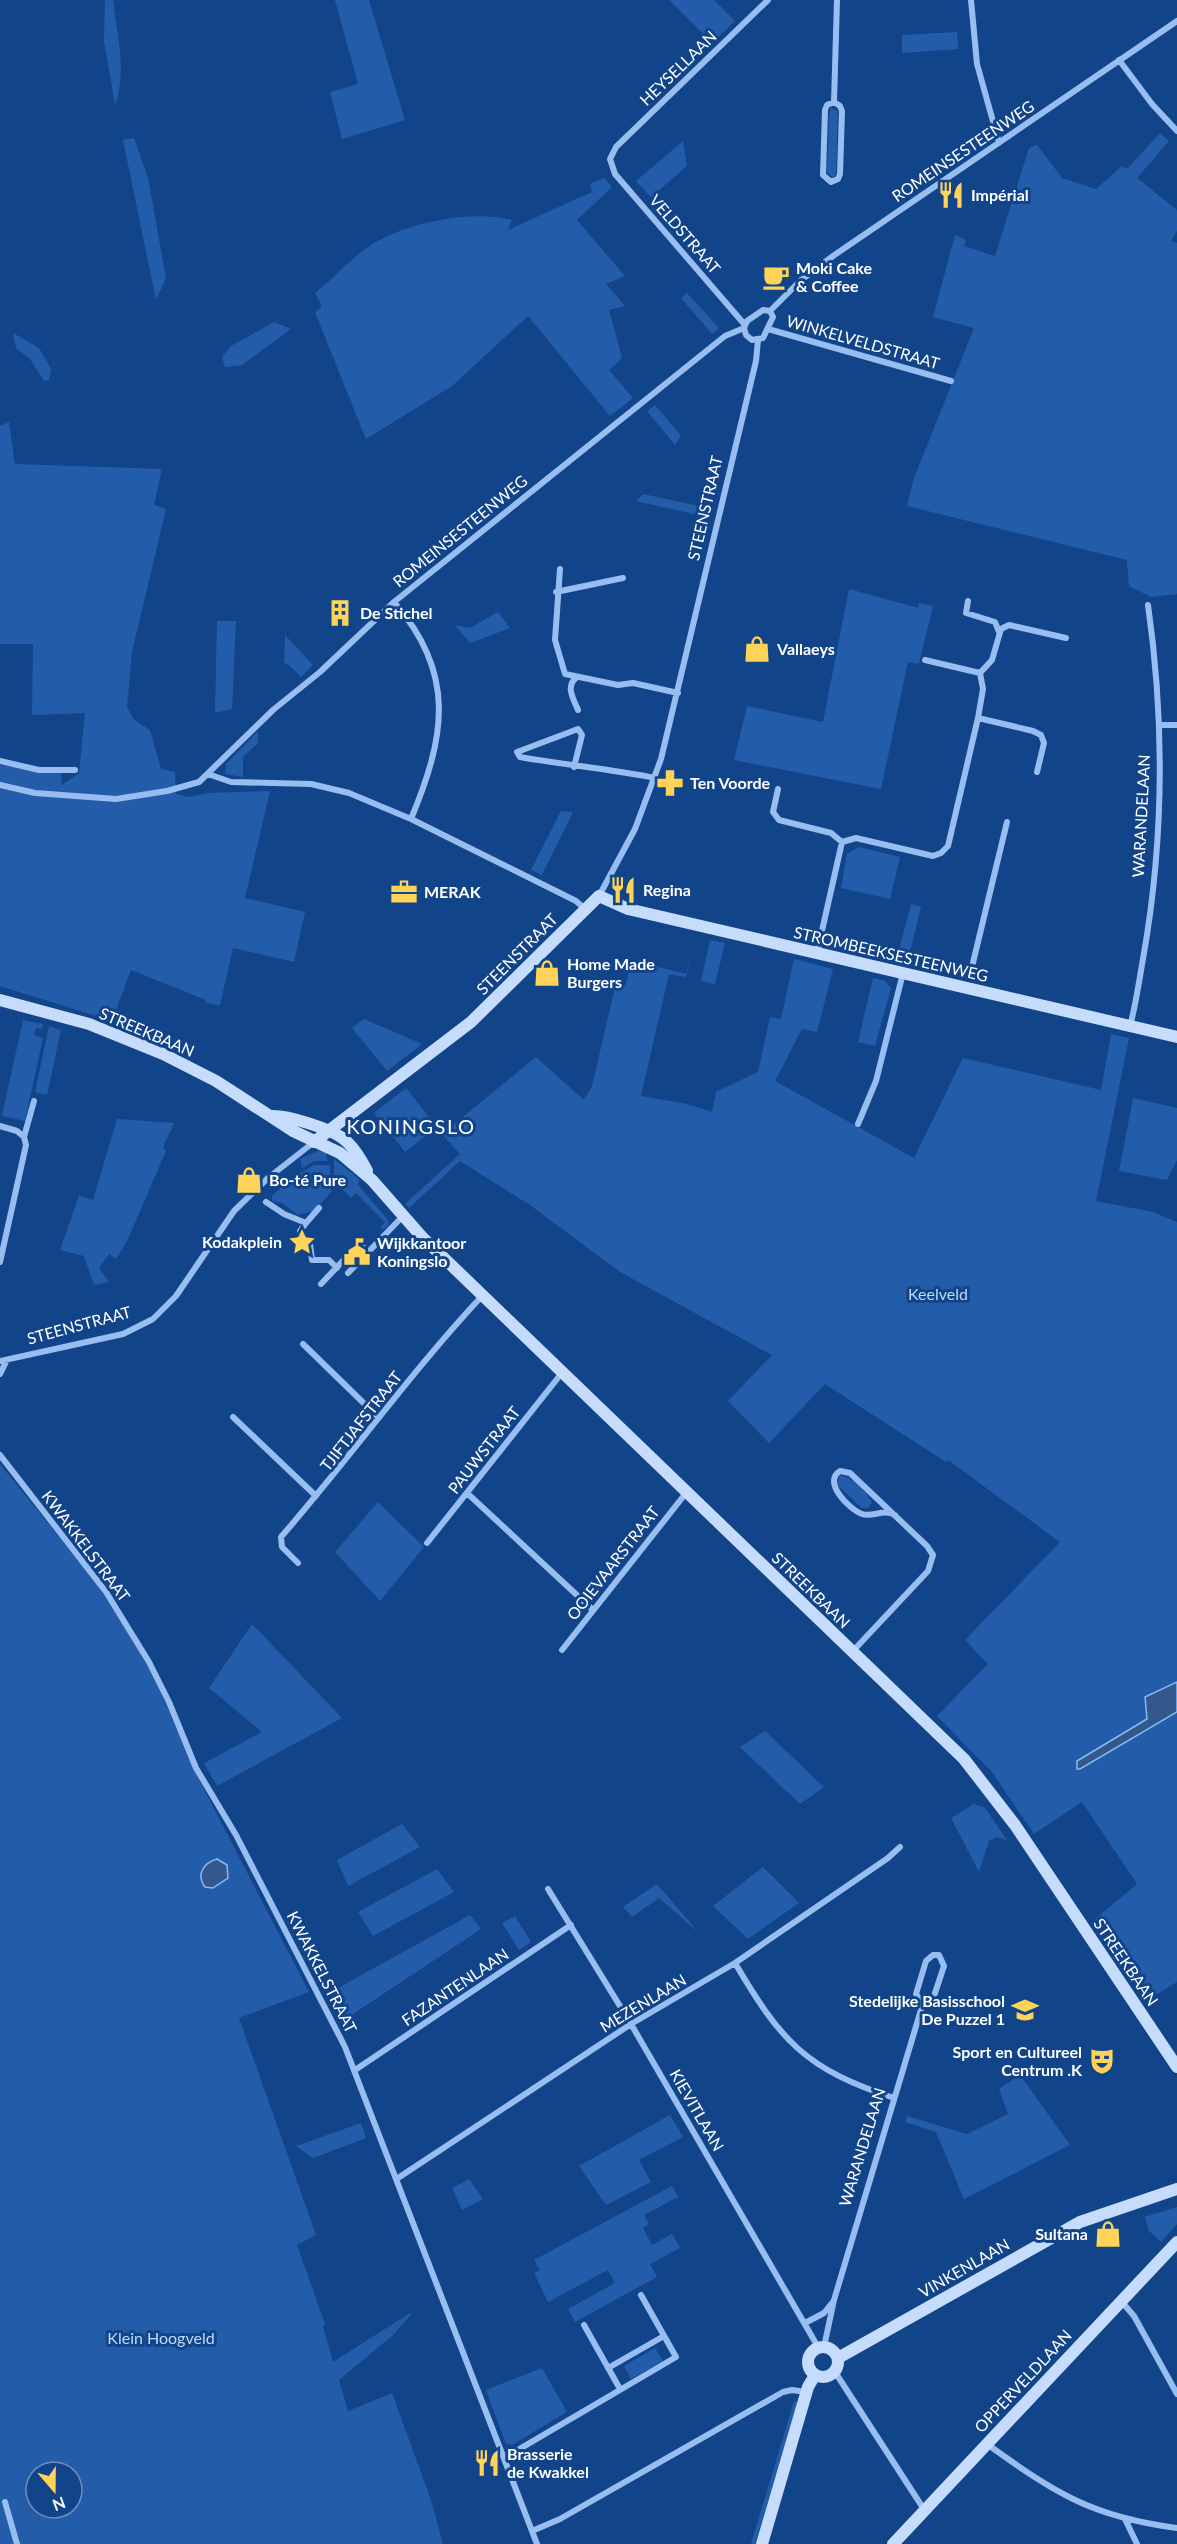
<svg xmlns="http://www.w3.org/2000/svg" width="1177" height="2544" font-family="Lato,sans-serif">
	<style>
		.green { fill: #235daa; fill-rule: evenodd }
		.water { fill: #32588c; stroke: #89b9f5; stroke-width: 1.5 }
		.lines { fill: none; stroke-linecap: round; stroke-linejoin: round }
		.street { stroke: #98bef1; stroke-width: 6 }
		.secondary { stroke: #c6dcfc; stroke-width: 12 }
		.labels { text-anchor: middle; stroke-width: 6; stroke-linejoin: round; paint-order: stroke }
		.street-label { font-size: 16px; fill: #fff; stroke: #12448a }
		.poi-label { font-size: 16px; font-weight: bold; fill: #fff; stroke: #12448a; text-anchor: start }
		.park-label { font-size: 16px; fill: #bfd9fc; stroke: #12448a }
		.quarter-label { font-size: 20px; letter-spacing: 1.5px; fill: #fff; stroke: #12448a }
	</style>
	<rect width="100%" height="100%" fill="#12448a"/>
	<!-- green -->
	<path class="green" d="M105 0H113C117 34 127 72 115 105L104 41Z
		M335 0H369L405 120 342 139 330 92 358 84Z
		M669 0H714L735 21 712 43Z
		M957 32 958 49 902 53V35Z
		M831 108 838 111 836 173 833 178 827 172 829 115Z
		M1160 133 1169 141 1137 178 1177 210V231L1171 241 1177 243V594L1151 597 1129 586 1127 560 907 506 914 478 974 328 933 317 955 235 966 240 964 246 995 256 1029 148 1037 145 1062 178 1096 189 1122 166 1127 169Z
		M134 138 148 178 166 278 156 300 123 140Z
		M683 141 687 166 651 197 636 181Z
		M604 178 612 187 577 220 625 276 606 284 625 306 609 310 622 358 609 370 633 398 610 416 528 316 452 386 366 439 315 312 322 306 315 293C333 279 349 260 368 247 403 223 472 209 512 220L508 230 592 192 590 184Z
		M687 293 719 328 712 334 681 298Z
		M274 322 291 329 242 365 225 367 222 357 231 346Z
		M13 333 39 348 51 369 49 380 44 381 30 359 16 348Z
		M655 405 681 436 675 445 647 411Z
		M9 422 15 464 162 469 154 505 166 509 132 652 127 707 134 720 150 730 161 769 175 772 176 794 189 797 207 793 270 791 245 898 305 912 294 962 233 948 220 1005 206 1003V1000L131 970 112 1021 0 986V765L61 773 62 785 79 773 85 713 32 715 33 644H0V426Z
		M643 494 709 508 707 517 636 501Z
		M849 589 918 608 919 603 933 606 919 664 908 662 881 789 734 760 747 706 823 722Z
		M498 612 510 628 470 643 455 625 470 628Z
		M217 621H236L232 709 215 713Z
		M285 635 313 665 301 677 288 664 284 663Z
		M258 731V743L243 757V777L225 774 226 764Z
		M561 811 573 812 542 875 531 870Z
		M859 847 900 857 890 899 841 888 847 854Z
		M911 904 921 907 908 960 897 958Z
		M695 936 686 977 669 974 641 1096 687 1104 712 1112 716 1092 758 1072 770 1017 781 1019 794 959 833 969 817 1032 802 1029 775 1081 914 1158 963 1058 1101 1090 1111 1034 1129 1038 1096 1201 1153 1212 1177 1222V1982L1147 2000 1093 1921 1137 1884 1082 1802 1034 1834 992 1772 937 1716 988 1664 965 1640 1060 1542 948 1460 946 1462 825 1384 769 1443 728 1401 772 1355 620 1272 530 1205 460 1161 409 1208 405 1204 460 1154 442 1134 536 1057 584 1100 592 1086 616 983 626 985 631 960 686 974Z
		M710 940 725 943 715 984 701 981Z
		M873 978 885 981 891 988 875 1046 858 1042Z
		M364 1019 422 1044 387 1071 352 1028Z
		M23 1020 43 1024 42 1029 36 1028 34 1035 43 1038 25 1121 2 1116Z
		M49 1026 61 1030 47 1095 35 1092Z
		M406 1088 437 1127 405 1152 374 1113Z
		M1133 1098 1177 1108V1160L1167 1180 1119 1171Z
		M117 1119 174 1123 163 1147 166 1151 127 1241 116 1259 109 1254 99 1268 109 1282 94 1285 84 1256 60 1250 79 1196 93 1200Z
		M318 1151 326 1152 327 1161H314L302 1168 300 1159Z
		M334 1159 359 1179 358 1185 388 1220 389 1225 384 1229 380 1228 385 1222 356 1193 351 1198 341 1188 334 1187Z
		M314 1165H330L331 1192 314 1211 298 1215 282 1203 272 1201V1196L293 1177Z
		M0 1464 94 1580 132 1638 157 1683 193 1768 309 1992 239 2018 316 2235 297 2245 325 2324 323 2326 333 2362 410 2313 411 2315 393 2335 339 2380 348 2411 392 2393 431 2500 443 2544H0ZM36 2472H72V2508H36Z
		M840 1476C851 1475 868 1493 872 1503L868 1508H862L838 1486 837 1482Z
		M378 1502 424 1547 380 1601 335 1552Z
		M252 1624 342 1718 217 1786 204 1763 262 1732 209 1688Z
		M765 1731 824 1787 800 1804 740 1747Z
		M974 1804 985 1808 1007 1840 996 1837 989 1841 979 1872 951 1818Z
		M402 1824 420 1847 348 1886 337 1860Z
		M763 1867 799 1903 748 1939 713 1906Z
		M437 1869 454 1892 373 1936 358 1912Z
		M657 1884 698 1932 659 1898 632 1917 623 1907Z
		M470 1915 481 1929 344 2020 329 1993Z
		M515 1916 531 1942 519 1950 502 1923Z
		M1020 2075 1070 2145 964 2199 936 2132 905 2122 907 2116 967 2134 1008 2114 999 2089Z
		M670 2115 683 2137 639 2160 651 2182 606 2205 579 2166Z
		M361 2123 366 2138 313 2158 296 2146Z
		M469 2179 483 2199 462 2210 452 2188Z
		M672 2186 678 2197 644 2215 649 2224 643 2228 652 2245 672 2234 680 2248 650 2264 657 2277 575 2322 568 2309 615 2283 608 2270 548 2302 534 2273 540 2270 534 2260Z
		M1177 2207V2224L1161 2242 1149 2231 1145 2217Z
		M655 2348 663 2361 631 2379 624 2366Z
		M542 2368 567 2412 512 2445 506 2444 486 2390Z
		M794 2401 798 2402 755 2544H751Z"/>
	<!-- water -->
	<path class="water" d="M1177 1682V1712L1080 1769H1077V1761L1147 1719 1145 1697Z
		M217 1859 227 1865 228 1878 213 1888 205 1887C196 1875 203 1863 217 1859Z"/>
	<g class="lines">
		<!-- street -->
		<path class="street" d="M971 0 977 64 999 143
			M1119 60 1152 104 1177 131
			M834 102 840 106 842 111 840 174 838 179 831 182 823 175 825 110 827 105Z
			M834 102 837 0
			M745 325 615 174 610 159 616 147 768 0
			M744 328 746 335 752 340 763 338 773 317 770 311
			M768 329 951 381
			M560 569 555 640 565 674 618 685 633 683 678 693
			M556 592 623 578
			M968 601 966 613 995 622 999 632
			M394 602C457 674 445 737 411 819
			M925 660 980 673
			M577 677C565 686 573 698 578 710
			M978 718 1033 731 1041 735 1044 743 1037 772
			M1161 725H1177
			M0 761 39 770H75
			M574 767 582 735 578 729 517 752 520 757C565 765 610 769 655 778
			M208 774 231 782 311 784 349 793 411 819 576 901 585 909
			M0 785 35 793 116 799 167 791 199 782 273 710 320 672 394 602 725 336 744 328 747 321 763 310 770 311 801 280 833 256 1177 21
			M778 789 773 812 779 820 831 833 842 842 856 838 933 856 941 853 948 846 978 718 983 689 980 673 992 660 1001 629 1009 625 1066 638
			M599 896 635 829 661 759 756 361 758 340
			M817 953 842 842
			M970 975 1007 822
			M1130 1026C1136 1004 1139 981 1143 959 1164 841 1165 724 1148 605
			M858 1124 876 1081 903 973
			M0 1126 17 1131 24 1137
			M266 1202 284 1214 306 1223 319 1208
			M306 1223 300 1231 310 1244 312 1260H329L337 1268
			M0 1262 26 1145 24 1137 34 1101
			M348 1273 402 1217
			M321 1284 355 1248 363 1244
			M303 1344 378 1417
			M0 1361 123 1334 153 1319 176 1296 234 1211 268 1178 314 1142
			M0 1374 7 1360
			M233 1417 316 1496
			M0 1455 106 1592 149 1662 169 1702 196 1768 236 1835 345 2047 537 2544
			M467 1493 593 1610
			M427 1543 561 1374
			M298 1563 282 1547 281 1537C350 1458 410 1373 482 1296
			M562 1650 686 1493
			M852 1652 928 1571 933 1555 927 1546 850 1473 840 1471C822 1482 849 1509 862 1514 873 1518 883 1508 895 1515
			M548 1889 631 2024 818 2347
			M735 1963C781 2041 805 2069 894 2098
			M355 2070 571 1925
			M398 2178 631 2024 735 1963 888 1858 900 1847
			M1121 2301 1134 2316 1177 2394
			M805 2323 824 2313 832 2303
			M584 2325 620 2389
			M824 2347 834 2300 923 2003 933 1999 944 1966 939 1955H933L926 1961 916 1994 923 2003
			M608 2368 664 2336
			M835 2372 925 2511
			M987 2444C1055 2493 1092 2517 1177 2528
			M504 2458 676 2357 641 2295
			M5 2502 17 2544
			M1125 2519 1137 2544
			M532 2531 560 2519 783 2392 792 2390 806 2392"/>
		<!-- secondary -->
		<path class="secondary" d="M0 1000 89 1024 163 1054 216 1081 293 1131 340 1153 372 1180 422 1237 964 1759 1015 1825 1177 2067
			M273 1116C290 1116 327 1128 341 1137 353 1145 361 1159 367 1171
			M314 1142 471 1022 599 896 628 909 1177 1037
			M808 2362a15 15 0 1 1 30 0a15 15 0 1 1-30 0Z
			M838 2358 1080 2222 1177 2189
			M762 2544 808 2387 815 2375
			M893 2544 1177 2242"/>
	</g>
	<!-- icons -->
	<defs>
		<symbol id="restaurant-bare" viewBox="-9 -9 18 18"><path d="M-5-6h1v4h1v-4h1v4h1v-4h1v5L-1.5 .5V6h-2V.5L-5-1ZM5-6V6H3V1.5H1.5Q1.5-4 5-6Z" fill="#ffd258" stroke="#12448a" stroke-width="2.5" paint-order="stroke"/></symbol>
		<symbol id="cafe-bare" viewBox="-9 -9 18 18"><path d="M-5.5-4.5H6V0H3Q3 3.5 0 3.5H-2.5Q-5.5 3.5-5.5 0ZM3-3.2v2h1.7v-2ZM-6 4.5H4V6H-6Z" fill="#ffd258" stroke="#12448a" stroke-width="2.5" paint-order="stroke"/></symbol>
		<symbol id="building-bare" viewBox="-9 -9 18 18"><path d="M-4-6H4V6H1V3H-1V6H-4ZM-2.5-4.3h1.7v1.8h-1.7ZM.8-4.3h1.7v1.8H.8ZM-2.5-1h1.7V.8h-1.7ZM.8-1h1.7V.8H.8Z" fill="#ffd258" stroke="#12448a" stroke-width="2.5" paint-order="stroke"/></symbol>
		<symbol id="shop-bare" viewBox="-9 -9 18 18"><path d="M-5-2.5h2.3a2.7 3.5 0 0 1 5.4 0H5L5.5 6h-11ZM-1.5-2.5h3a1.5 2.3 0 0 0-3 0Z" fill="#ffd258" stroke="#12448a" stroke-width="2.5" paint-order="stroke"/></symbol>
		<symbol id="pharmacy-bare" viewBox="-9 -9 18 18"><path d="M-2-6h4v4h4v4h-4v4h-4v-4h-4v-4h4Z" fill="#ffd258" stroke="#12448a" stroke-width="2.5" paint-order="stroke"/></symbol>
		<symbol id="office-bare" viewBox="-9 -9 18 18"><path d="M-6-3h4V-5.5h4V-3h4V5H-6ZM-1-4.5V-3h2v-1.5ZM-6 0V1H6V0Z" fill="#ffd258" stroke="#12448a" stroke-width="2.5" paint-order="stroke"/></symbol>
		<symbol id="sight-bare" viewBox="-9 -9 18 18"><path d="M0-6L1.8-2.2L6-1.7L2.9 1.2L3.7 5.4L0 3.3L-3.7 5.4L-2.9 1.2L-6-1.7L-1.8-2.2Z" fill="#ffd258" stroke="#12448a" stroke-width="2.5" paint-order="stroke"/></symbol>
		<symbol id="civic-bare" viewBox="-9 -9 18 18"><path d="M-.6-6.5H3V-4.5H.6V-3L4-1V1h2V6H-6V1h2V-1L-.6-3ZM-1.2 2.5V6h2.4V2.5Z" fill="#ffd258" stroke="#12448a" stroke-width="2.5" paint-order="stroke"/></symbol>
		<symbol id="school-bare" viewBox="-9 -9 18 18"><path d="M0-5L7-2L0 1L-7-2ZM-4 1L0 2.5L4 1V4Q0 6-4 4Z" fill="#ffd258" stroke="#12448a" stroke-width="2.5" paint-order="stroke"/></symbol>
		<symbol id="theatre-bare" viewBox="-9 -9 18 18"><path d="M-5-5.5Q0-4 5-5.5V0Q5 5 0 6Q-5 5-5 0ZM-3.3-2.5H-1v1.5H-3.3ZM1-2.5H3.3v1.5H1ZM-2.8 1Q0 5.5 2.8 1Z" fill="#ffd258" stroke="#12448a" stroke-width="2.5" paint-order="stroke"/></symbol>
	</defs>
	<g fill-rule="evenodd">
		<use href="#restaurant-bare" x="932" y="176" width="38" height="38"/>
		<use href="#cafe-bare" x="757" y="258" width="38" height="38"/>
		<use href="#building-bare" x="321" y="594" width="38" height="38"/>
		<use href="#shop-bare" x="738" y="630" width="38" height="38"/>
		<use href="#pharmacy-bare" x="651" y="764" width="38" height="38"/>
		<use href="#restaurant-bare" x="604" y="871" width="38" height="38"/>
		<use href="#office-bare" x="385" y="873" width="38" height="38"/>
		<use href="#shop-bare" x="528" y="954" width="38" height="38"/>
		<use href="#shop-bare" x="230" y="1161" width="38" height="38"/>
		<use href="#sight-bare" x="283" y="1223" width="38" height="38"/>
		<use href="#civic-bare" x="338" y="1233" width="38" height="38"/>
		<use href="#school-bare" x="1006" y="1991" width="38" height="38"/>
		<use href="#theatre-bare" x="1083" y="2042" width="38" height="38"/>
		<use href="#shop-bare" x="1089" y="2215" width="38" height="38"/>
		<use href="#restaurant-bare" x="468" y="2444" width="38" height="38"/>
	</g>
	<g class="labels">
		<!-- street labels -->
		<g class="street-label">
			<text transform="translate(678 68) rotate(-44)" y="6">HEYSELLAAN</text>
			<text transform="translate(963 151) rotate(-34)" y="6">ROMEINSESTEENWEG</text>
			<text transform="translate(685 234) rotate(49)" y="6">VELDSTRAAT</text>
			<text transform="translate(863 342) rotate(16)" y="6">WINKELVELDSTRAAT</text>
			<text transform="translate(705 508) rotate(-77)" y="6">STEENSTRAAT</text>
			<text transform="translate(460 531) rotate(-39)" y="6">ROMEINSESTEENWEG</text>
			<text transform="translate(1141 816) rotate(-87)" y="6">WARANDELAAN</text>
			<text transform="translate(517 954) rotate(-45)" y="6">STEENSTRAAT</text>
			<text transform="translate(891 954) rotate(13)" y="6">STROMBEEKSESTEENWEG</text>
			<text transform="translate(147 1032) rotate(23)" y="6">STREEKBAAN</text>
			<text transform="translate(79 1325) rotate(-15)" y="6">STEENSTRAAT</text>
			<text transform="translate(361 1421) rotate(-52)" y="6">TJIFTJAFSTRAAT</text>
			<text transform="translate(484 1450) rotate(-52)" y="6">PAUWSTRAAT</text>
			<text transform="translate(86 1546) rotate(53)" y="6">KWAKKELSTRAAT</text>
			<text transform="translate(613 1563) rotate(-52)" y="6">OOIEVAARSTRAAT</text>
			<text transform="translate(811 1590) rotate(44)" y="6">STREEKBAAN</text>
			<text transform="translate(1126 1962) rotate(56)" y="6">STREEKBAAN</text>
			<text transform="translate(322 1972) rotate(63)" y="6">KWAKKELSTRAAT</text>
			<text transform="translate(455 1987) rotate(-34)" y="6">FAZANTENLAAN</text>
			<text transform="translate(643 2003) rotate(-31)" y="6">MEZENLAAN</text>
			<text transform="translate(697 2110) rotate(60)" y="6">KIEVITLAAN</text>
			<text transform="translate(862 2147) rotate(-73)" y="6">WARANDELAAN</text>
			<text transform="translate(964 2268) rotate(-30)" y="6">VINKENLAAN</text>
			<text transform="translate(1023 2381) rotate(-47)" y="6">OPPERVELDLAAN</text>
		</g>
		<!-- poi labels -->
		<g class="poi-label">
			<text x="971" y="201">Impérial</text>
			<text x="796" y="274">Moki Cake<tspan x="796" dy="18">&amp; Coffee</tspan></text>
			<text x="360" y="619">De Stichel</text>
			<text x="777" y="655">Vallaeys</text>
			<text x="690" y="789">Ten Voorde</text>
			<text x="643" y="896">Regina</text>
			<text x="424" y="898">MERAK</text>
			<text x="567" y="970">Home Made<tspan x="567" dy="18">Burgers</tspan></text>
			<text x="269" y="1186">Bo-té Pure</text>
			<text x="282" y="1248" text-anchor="end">Kodakplein</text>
			<text x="377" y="1249">Wijkkantoor<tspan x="377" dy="18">Koningslo</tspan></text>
			<text x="1005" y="2007" text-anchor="end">Stedelijke Basisschool<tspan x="1005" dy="18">De Puzzel 1</tspan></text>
			<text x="1082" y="2058" text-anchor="end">Sport en Cultureel<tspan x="1082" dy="18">Centrum .K</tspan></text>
			<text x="1088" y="2240" text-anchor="end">Sultana</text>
			<text x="507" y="2460">Brasserie<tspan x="507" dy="18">de Kwakkel</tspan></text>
		</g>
		<!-- park labels -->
		<g class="park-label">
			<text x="938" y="1300">Keelveld</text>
			<text x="161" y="2344">Klein Hoogveld</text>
		</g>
		<!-- quarter labels -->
		<g class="quarter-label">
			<text x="411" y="1134">KONINGSLO</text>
		</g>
	</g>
	<!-- north arrow -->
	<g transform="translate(54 2490) rotate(160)"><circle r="28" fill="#12448a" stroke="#718fb9" stroke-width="1.5"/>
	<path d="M0-4.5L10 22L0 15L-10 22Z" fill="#ffd258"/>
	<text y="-9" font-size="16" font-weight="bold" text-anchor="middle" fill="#ffffff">N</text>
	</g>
</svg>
